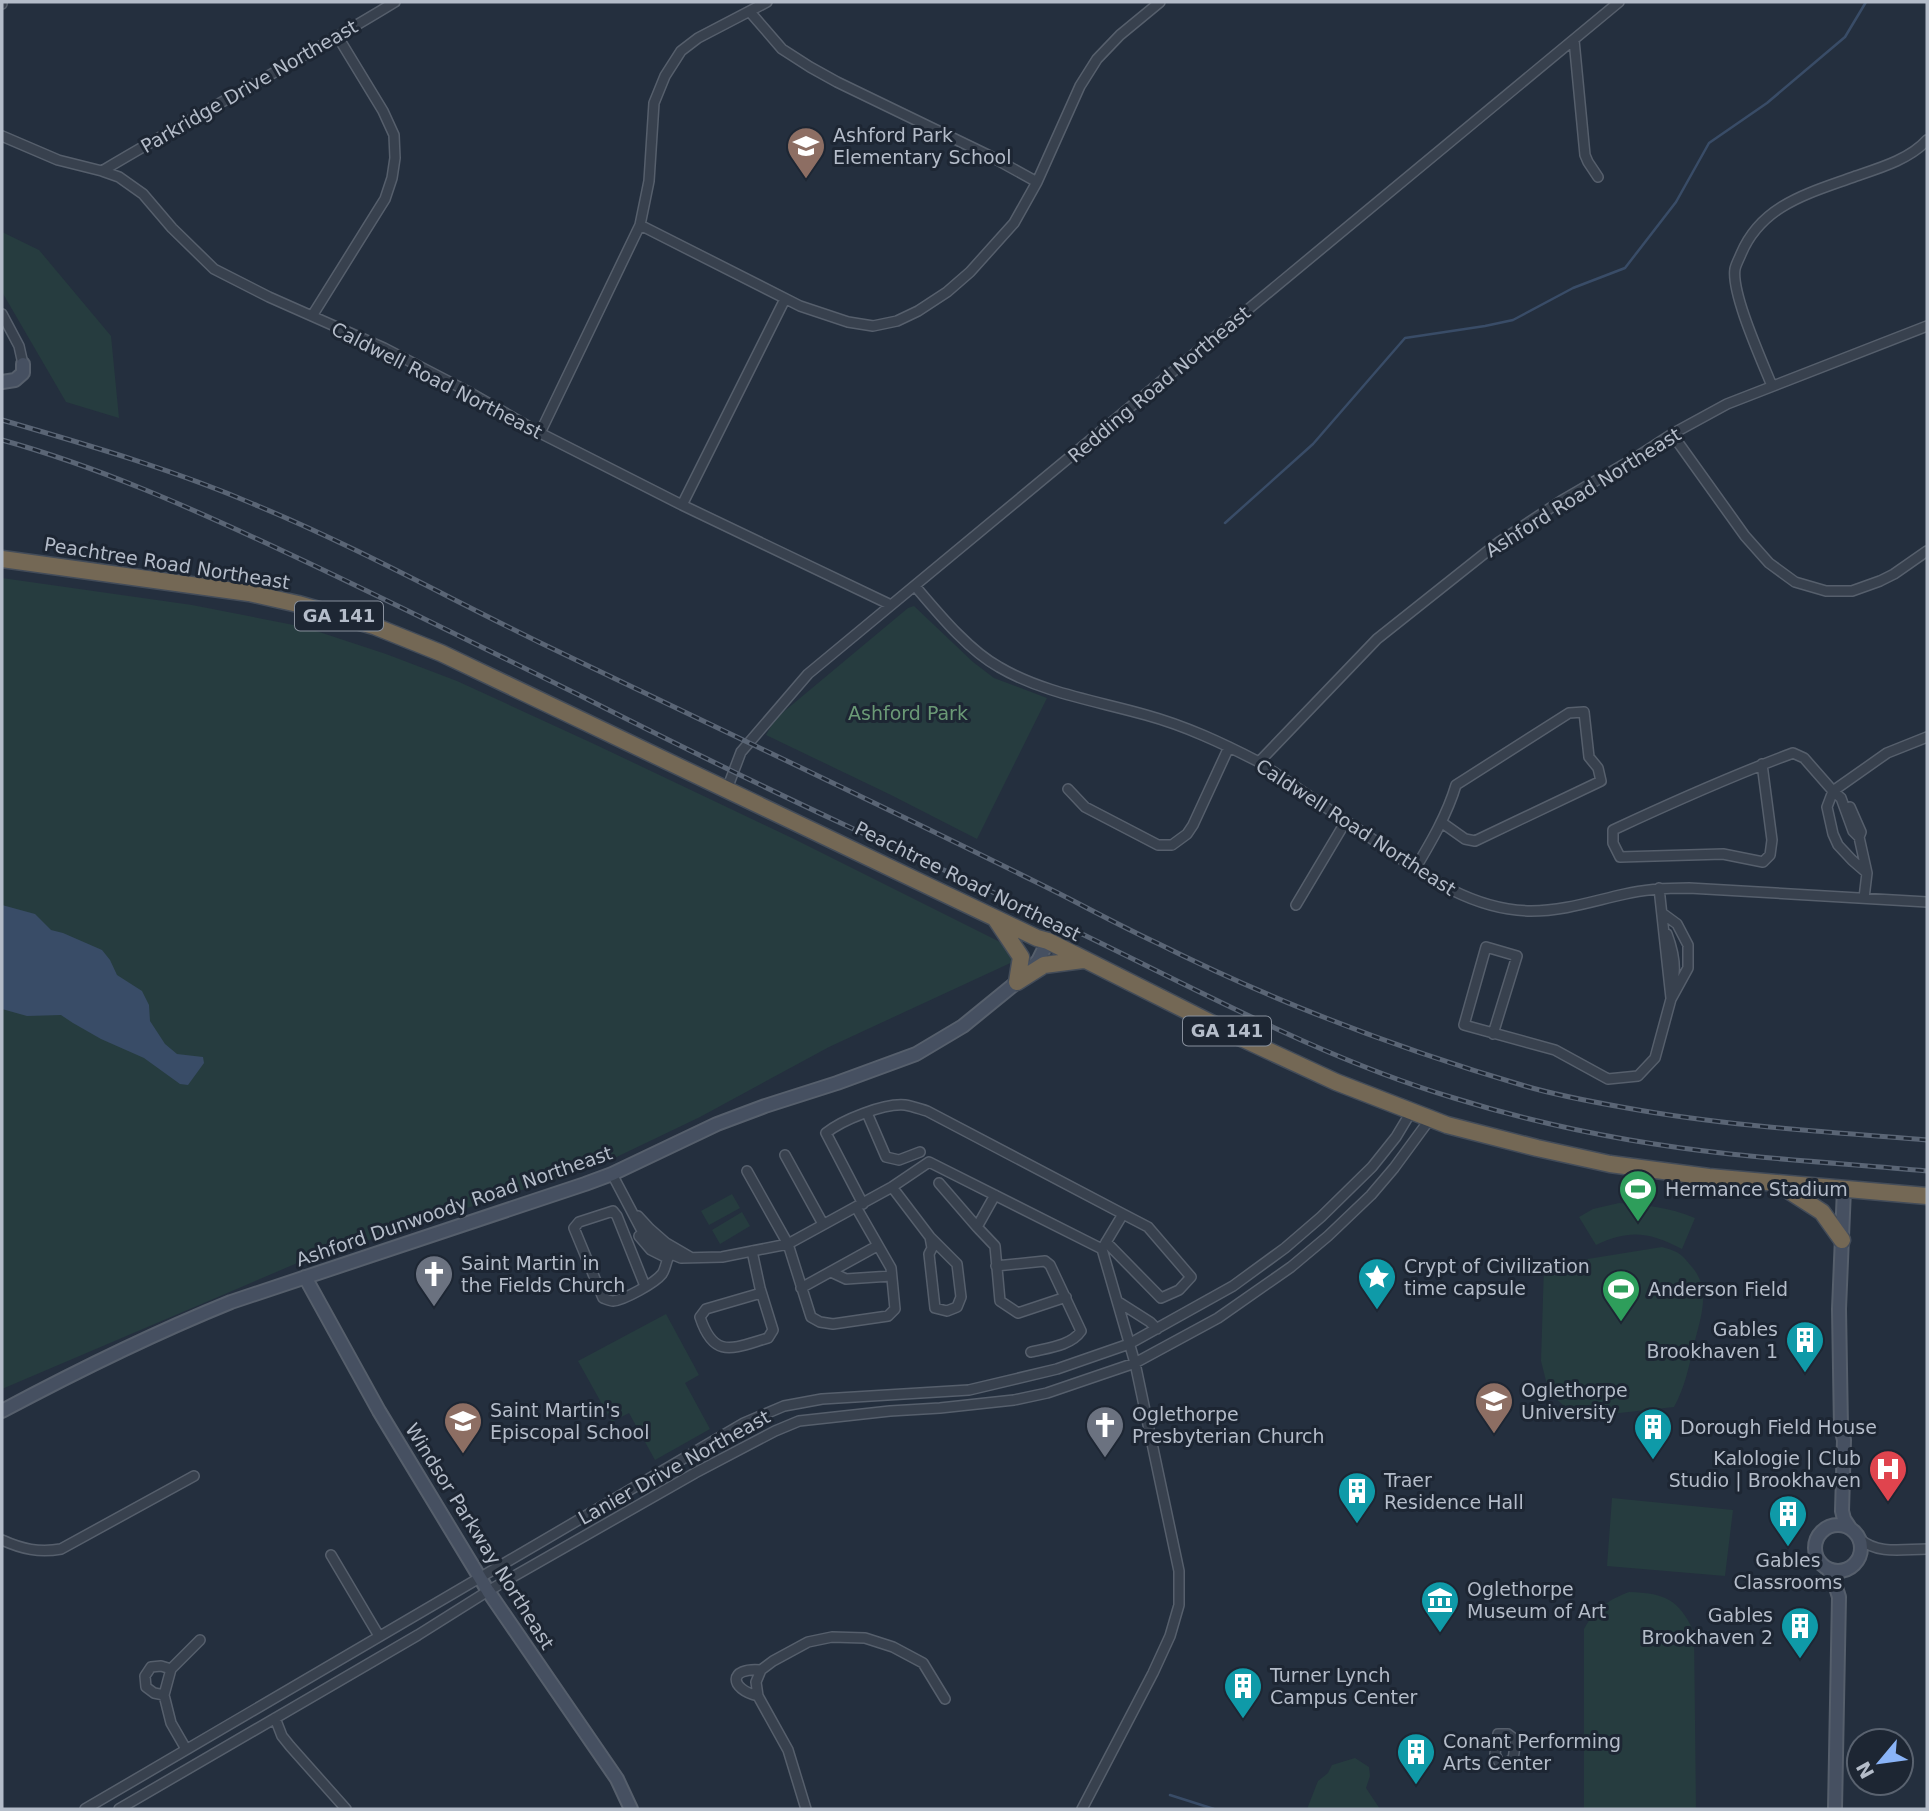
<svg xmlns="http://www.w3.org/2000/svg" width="1929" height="1811" font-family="'DejaVu Sans',sans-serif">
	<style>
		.green { fill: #263c3f }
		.water { fill: #394c67 }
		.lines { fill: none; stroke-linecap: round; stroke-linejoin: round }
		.stream { stroke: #394c67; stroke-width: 2.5 }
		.street-casing { stroke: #565f6c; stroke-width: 12 }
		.secondary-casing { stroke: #565f6c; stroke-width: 16 }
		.highway-casing { stroke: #434c59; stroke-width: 19 }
		.street { stroke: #38414e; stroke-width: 9 }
		.secondary { stroke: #465061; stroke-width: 12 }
		.highway { stroke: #746855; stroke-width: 16 }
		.rail-casing { stroke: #5a6575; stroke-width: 5 }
		.rail { stroke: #1d2633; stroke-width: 2.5; stroke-dasharray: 8; stroke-linecap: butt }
		.labels { text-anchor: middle; stroke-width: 6; stroke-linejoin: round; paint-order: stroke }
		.shield { fill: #1d2633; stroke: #878f9c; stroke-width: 2 }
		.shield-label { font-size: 18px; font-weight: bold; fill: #b4bcc9 }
		.street-label { font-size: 19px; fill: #b4bcc9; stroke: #1d2633 }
		.poi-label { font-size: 19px; fill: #b4bcc9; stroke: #1d2633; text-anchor: start }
		.park-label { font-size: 19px; fill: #6b9a76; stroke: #1d2633 }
	</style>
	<rect width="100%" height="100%" fill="#242f3e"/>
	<!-- green -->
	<path class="green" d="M2 232 39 250 111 336 119 418 66 402 2 292Z
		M2 578 192 605 304 627 386 654 457 681 592 743 792 838 1018 951 1021 958 829 1047 700 1117 602 1164 295 1264 2 1389Z
		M914 606 973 662 994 678 1047 698 977 839 891 795 766 735 775 719 908 608Z
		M732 1194 740 1208 709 1225 701 1211Z
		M1619 1203C1647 1205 1668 1207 1695 1218L1682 1249C1649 1232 1630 1229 1596 1245L1579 1217 1593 1209Z
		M742 1212 750 1226 720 1244 712 1230Z
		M1662 1247C1680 1252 1681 1254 1692 1267 1712 1290 1700 1319 1694 1345 1689 1366 1685 1387 1674 1407L1592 1416 1579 1413 1563 1405 1554 1397 1546 1381 1541 1361 1544 1266Z
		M666 1314 699 1375 685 1383 710 1429 655 1460 629 1413 612 1422 578 1361Z
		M1612 1498 1733 1510 1725 1576 1607 1566Z
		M1629 1592C1664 1593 1679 1599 1694 1632L1696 1809 1584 1808V1629C1595 1609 1608 1600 1629 1592Z
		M1355 1758 1369 1767 1370 1776 1366 1788 1380 1809H1307L1318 1781 1328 1773 1332 1765Z"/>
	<!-- water -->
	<path class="water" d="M2 905 35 914 51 930 63 933 102 950 110 960 117 975 142 991 149 1005 150 1021 165 1044 177 1054 203 1057 204 1063 188 1085 180 1084 144 1058 101 1039 73 1023 61 1015 27 1016 2 1009Z"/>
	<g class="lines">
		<!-- stream -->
		<path class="stream" d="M1225 523 1313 444 1405 338 1485 326 1513 320 1573 288 1625 268 1676 202 1709 143 1767 103 1845 37 1866 2
			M1170 1795 1214 1809"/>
		<defs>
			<path id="street" d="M2 4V2
				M750 12 782 49 810 67 837 82 990 156 1037 182
				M1574 40 1585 155 1588 162 1598 177
				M2 136 58 160 102 171 119 177 143 194 172 228 214 269 269 297 384 348 467 391 540 433 682 505 891 605
				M102 171C199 113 299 61 395 2
				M640 225 800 306 848 322 873 326 897 321 918 311 947 292 970 272 1014 223 1037 182 1080 86 1097 59 1120 35 1160 2
				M2 314 19 346 23 364
				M312 316 385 199 392 178 395 158 394 135 383 111 338 37
				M1772 386C1762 361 1731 293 1735 269 1736 264 1739 259 1741 254 1762 204 1810 193 1856 176 1880 168 1910 159 1927 140
				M540 433 640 225 649 181 654 103 665 76 681 51 698 38 767 2
				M1672 434 1745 536 1769 563 1795 582 1826 591H1852L1880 581 1894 574 1927 551
				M682 505 785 299
				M915 586C938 613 968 650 999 667 1043 693 1097 701 1146 715 1186 726 1222 743 1259 762 1294 786 1330 810 1365 834 1416 869 1466 910 1531 911 1564 911 1593 901 1625 894 1646 889 1667 888 1689 888L1927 902
				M1259 762 1377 639 1499 542 1561 501 1635 458 1672 434 1727 404 1927 326
				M1762 764 1772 840 1770 855 1763 862 1723 854 1620 857 1613 843V830C1673 802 1731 776 1793 753L1804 758 1833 791 1841 798 1853 831 1859 837
				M727 789 741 752 808 674 1619 2
				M1068 789 1085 807 1158 845H1172L1187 834 1193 825 1229 747
				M1850 807 1861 832 1859 837 1867 873 1864 898
				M1415 869C1431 842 1447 815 1456 785L1569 713 1584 712 1589 757 1598 768 1601 781 1475 841 1465 839 1441 822
				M1867 873 1852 860 1838 845 1833 834 1827 807 1833 791 1887 753 1927 737
				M1659 888 1671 998
				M1296 905 1346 821
				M1667 934C1673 950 1677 969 1672 985
				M1493 1034 1517 956 1486 947 1464 1025 1555 1050 1608 1079 1638 1076 1655 1058 1671 999 1688 968V945L1677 924 1662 913
				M867 1113 886 1157 899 1160 920 1152
				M785 1155 823 1224
				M747 1171 788 1244 811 1317 820 1322 833 1324 888 1316 895 1309 891 1268 856 1207
				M612 1174 641 1229 654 1244 662 1250 681 1258 722 1257 788 1244 892 1187 929 1162 1102 1249 1135 1363 1179 1571V1605L1170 1636 1153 1673 1082 1809
				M939 1183 977 1227 995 1195
				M892 1187 930 1237 932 1248 929 1254 935 1308 947 1311 957 1307 961 1297 957 1264 930 1237
				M863 1204 826 1133C842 1120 884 1103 905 1105 912 1106 920 1109 927 1111L1123 1214
				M638 1216 650 1229 666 1243 690 1257
				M977 1227 995 1246 1000 1301 1018 1313 1066 1297
				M639 1236 651 1250 665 1257
				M1102 1249 1123 1214 1148 1227 1191 1277 1179 1290 1161 1298 1106 1242
				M752 1251 760 1288 773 1330 768 1338C733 1348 714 1360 700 1317L706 1309 761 1293
				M996 1266 1045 1261 1050 1265 1081 1331C1071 1346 1047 1348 1031 1352
				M831 1272 846 1279 891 1276
				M645 1286 617 1216 613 1211 579 1222 574 1228 603 1298C606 1299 610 1301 613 1301 624 1300 655 1283 662 1274 665 1270 666 1263 668 1258
				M801 1288 877 1246
				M1117 1301 1150 1322 1157 1329
				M1860 1539C1878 1555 1904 1549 1927 1549
				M2 1540C22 1549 39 1553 61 1549L194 1476
				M331 1555 379 1636
				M164 1695 154 1693 146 1687 145 1676 151 1667 161 1666 171 1669
				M758 1696C729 1689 728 1667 761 1670
				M275 1718 282 1736 290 1746 346 1809
				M1498 1734H1508L1516 1740 1513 1759 1504 1764H1500L1495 1754Z
				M186 1749 171 1723 164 1695 171 1669 200 1640
				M85 1809 744 1423 784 1406 822 1399 969 1390 1057 1369 1129 1344 1233 1286 1285 1248 1321 1217 1372 1167 1396 1137 1411 1112
				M119 1809 418 1635 488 1591 695 1473 775 1431 799 1421 890 1411 940 1408 1014 1400 1047 1393 1135 1363 1218 1318 1291 1267 1328 1236 1371 1195 1394 1168 1430 1119
				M806 1809 788 1750 758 1696 756 1682 761 1670 773 1661 808 1642 832 1637 865 1638 893 1647 923 1663 945 1699"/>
			<path id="secondary" d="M2 382 15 380 23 373V364
				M1844 1189 1839 1309 1841 1428 1844 1440 1842 1511 1844 1519 1850 1528
				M305 1277 379 1411 488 1591 617 1779 631 1809
				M2 1411C77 1371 152 1334 231 1302L585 1184 612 1174 717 1124 765 1106 837 1083 916 1054 963 1026 1017 982 1038 961 1048 941
				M1815 1548a23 23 0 1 1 46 0a23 23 0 1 1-46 0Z
				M1828 1569 1833 1578 1839 1597 1835 1809"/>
			<path id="highway" d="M2 559 249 593 298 604 374 626 441 653 1037 938 1048 941 1241 1038 1336 1082 1447 1125 1537 1148 1610 1164 1709 1177 1927 1196
				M995 918 1021 957 1017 982
				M1017 982 1044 965 1083 960
				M1780 1185 1822 1212 1842 1240"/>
		</defs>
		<!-- street casing -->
		<use href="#street" class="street-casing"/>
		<!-- secondary casing -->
		<use href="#secondary" class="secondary-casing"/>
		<!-- highway casing -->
		<use href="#highway" class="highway-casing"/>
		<!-- street -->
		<use href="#street" class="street"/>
		<!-- secondary -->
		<use href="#secondary" class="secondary"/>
		<!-- highway -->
		<use href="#highway" class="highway"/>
		<defs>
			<path id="rail" d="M2 420C88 445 175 470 258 506 357 547 452 600 549 647 711 725 875 802 1036 882 1077 902 1116 924 1157 943 1275 1002 1399 1049 1525 1086 1559 1096 1593 1102 1627 1108 1726 1126 1827 1132 1927 1140
				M2 440C99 467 191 508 283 551 384 598 483 648 583 697 670 741 757 784 845 825 924 862 1004 896 1082 934 1204 993 1324 1059 1454 1098 1544 1126 1637 1144 1730 1154 1795 1161 1861 1165 1927 1171"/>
		</defs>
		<!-- rail casing -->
		<use href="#rail" class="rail-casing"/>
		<!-- rail -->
		<use href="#rail" class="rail"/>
	</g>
	<!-- icons -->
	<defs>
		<symbol id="school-pin" viewBox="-11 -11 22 30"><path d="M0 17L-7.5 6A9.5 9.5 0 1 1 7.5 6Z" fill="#8d6e63" stroke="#1d2633"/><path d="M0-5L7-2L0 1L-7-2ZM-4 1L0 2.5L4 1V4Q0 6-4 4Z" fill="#fff"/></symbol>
		<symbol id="stadium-pin" viewBox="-11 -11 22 30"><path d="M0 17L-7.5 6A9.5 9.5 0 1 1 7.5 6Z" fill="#2e9e5b" stroke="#1d2633"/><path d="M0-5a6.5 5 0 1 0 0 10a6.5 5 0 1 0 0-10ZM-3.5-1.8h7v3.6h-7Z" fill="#fff"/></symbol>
		<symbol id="church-pin" viewBox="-11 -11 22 30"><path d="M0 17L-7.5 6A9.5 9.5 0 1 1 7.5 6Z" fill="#6b7280" stroke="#1d2633"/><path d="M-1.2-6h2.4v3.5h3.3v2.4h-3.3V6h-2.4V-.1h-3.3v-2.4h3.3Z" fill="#fff"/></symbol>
		<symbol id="sight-pin" viewBox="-11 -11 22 30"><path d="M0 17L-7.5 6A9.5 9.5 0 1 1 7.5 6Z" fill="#0f9aa8" stroke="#1d2633"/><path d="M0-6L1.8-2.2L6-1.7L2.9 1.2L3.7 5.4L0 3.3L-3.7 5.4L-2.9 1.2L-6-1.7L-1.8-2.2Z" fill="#fff"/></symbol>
		<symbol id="building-pin" viewBox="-11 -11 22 30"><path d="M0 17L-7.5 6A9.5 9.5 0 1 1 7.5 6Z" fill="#0f9aa8" stroke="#1d2633"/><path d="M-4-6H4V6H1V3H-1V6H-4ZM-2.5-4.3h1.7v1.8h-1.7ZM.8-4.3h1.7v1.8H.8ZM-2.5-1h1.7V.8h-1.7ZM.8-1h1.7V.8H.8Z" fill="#fff"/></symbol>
		<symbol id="university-pin" viewBox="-11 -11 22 30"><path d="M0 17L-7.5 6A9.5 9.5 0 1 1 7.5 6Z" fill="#8d6e63" stroke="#1d2633"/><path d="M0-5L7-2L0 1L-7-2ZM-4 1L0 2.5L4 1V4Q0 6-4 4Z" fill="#fff"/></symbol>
		<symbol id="hospital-pin" viewBox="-11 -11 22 30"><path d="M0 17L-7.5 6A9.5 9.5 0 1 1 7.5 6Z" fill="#e0444e" stroke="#1d2633"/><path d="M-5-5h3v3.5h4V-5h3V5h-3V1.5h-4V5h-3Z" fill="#fff"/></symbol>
		<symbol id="museum-pin" viewBox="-11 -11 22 30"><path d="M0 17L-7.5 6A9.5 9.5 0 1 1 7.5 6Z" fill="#0f9aa8" stroke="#1d2633"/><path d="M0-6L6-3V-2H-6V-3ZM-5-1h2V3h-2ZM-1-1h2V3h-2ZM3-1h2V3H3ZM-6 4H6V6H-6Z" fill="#fff"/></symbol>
	</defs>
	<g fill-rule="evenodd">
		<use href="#school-pin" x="784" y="124" width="44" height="60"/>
		<use href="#stadium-pin" x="1616" y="1167" width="44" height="60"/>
		<use href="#church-pin" x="412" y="1252" width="44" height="60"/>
		<use href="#sight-pin" x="1355" y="1255" width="44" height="60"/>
		<use href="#stadium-pin" x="1599" y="1267" width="44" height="60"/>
		<use href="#building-pin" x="1783" y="1318" width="44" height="60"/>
		<use href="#university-pin" x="1472" y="1379" width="44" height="60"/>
		<use href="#school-pin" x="441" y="1399" width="44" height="60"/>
		<use href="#church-pin" x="1083" y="1403" width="44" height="60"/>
		<use href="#building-pin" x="1631" y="1405" width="44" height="60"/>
		<use href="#hospital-pin" x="1866" y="1447" width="44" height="60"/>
		<use href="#building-pin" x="1335" y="1469" width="44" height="60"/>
		<use href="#building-pin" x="1766" y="1492" width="44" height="60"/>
		<use href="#museum-pin" x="1418" y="1578" width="44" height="60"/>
		<use href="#building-pin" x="1778" y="1604" width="44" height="60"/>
		<use href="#building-pin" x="1221" y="1664" width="44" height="60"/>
		<use href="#building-pin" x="1394" y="1730" width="44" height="60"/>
	</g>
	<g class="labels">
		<!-- shield labels -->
		<g class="shield">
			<rect x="295" y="601.5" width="88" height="29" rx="5"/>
			<rect x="1183" y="1016.5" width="88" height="29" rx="5"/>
		</g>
		<g class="shield-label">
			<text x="339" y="622">GA 141</text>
			<text x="1227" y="1037">GA 141</text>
		</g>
		<!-- street labels -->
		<g class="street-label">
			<text transform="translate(249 86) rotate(-30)" y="7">Parkridge Drive Northeast</text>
			<text transform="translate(437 380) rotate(27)" y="7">Caldwell Road Northeast</text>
			<text transform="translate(1159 384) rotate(-40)" y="7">Redding Road Northeast</text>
			<text transform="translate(1583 492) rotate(-32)" y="7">Ashford Road Northeast</text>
			<text transform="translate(167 563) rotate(9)" y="7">Peachtree Road Northeast</text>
			<text transform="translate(1356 827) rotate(33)" y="7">Caldwell Road Northeast</text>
			<text transform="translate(968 881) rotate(26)" y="7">Peachtree Road Northeast</text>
			<text transform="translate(454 1206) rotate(-19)" y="7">Ashford Dunwoody Road Northeast</text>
			<text transform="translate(674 1467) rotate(-29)" y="7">Lanier Drive Northeast</text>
			<text transform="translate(480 1536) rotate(58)" y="7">Windsor Parkway Northeast</text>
		</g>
		<!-- poi labels -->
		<g class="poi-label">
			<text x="833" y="142">Ashford Park<tspan x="833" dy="22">Elementary School</tspan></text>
			<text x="1665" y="1196">Hermance Stadium</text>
			<text x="461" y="1270">Saint Martin in<tspan x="461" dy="22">the Fields Church</tspan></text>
			<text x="1404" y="1273">Crypt of Civilization<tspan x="1404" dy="22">time capsule</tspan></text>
			<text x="1648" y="1296">Anderson Field</text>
			<text x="1778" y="1336" text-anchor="end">Gables<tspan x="1778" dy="22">Brookhaven 1</tspan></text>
			<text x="1521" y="1397">Oglethorpe<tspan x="1521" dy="22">University</tspan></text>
			<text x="490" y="1417">Saint Martin's<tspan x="490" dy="22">Episcopal School</tspan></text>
			<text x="1132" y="1421">Oglethorpe<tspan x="1132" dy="22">Presbyterian Church</tspan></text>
			<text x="1680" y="1434">Dorough Field House</text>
			<text x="1861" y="1465" text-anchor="end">Kalologie | Club<tspan x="1861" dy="22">Studio | Brookhaven</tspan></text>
			<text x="1384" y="1487">Traer<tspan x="1384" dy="22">Residence Hall</tspan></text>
			<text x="1788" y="1567" text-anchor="middle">Gables<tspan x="1788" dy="22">Classrooms</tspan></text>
			<text x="1467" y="1596">Oglethorpe<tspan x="1467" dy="22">Museum of Art</tspan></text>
			<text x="1773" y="1622" text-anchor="end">Gables<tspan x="1773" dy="22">Brookhaven 2</tspan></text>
			<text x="1270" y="1682">Turner Lynch<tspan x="1270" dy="22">Campus Center</tspan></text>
			<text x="1443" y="1748">Conant Performing<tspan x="1443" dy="22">Arts Center</tspan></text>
		</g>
		<!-- park labels -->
		<g class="park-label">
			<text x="908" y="720">Ashford Park</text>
		</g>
	</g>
	<!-- border -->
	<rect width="1929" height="1811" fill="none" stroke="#b4bcc9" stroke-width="7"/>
	<!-- north arrow -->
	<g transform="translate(1880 1762) rotate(241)"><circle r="33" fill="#1d2633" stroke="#59626f" stroke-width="2"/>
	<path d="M0-5L12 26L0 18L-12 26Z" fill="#8ab4f8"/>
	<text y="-10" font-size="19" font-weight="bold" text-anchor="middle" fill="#b4bcc9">N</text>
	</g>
</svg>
